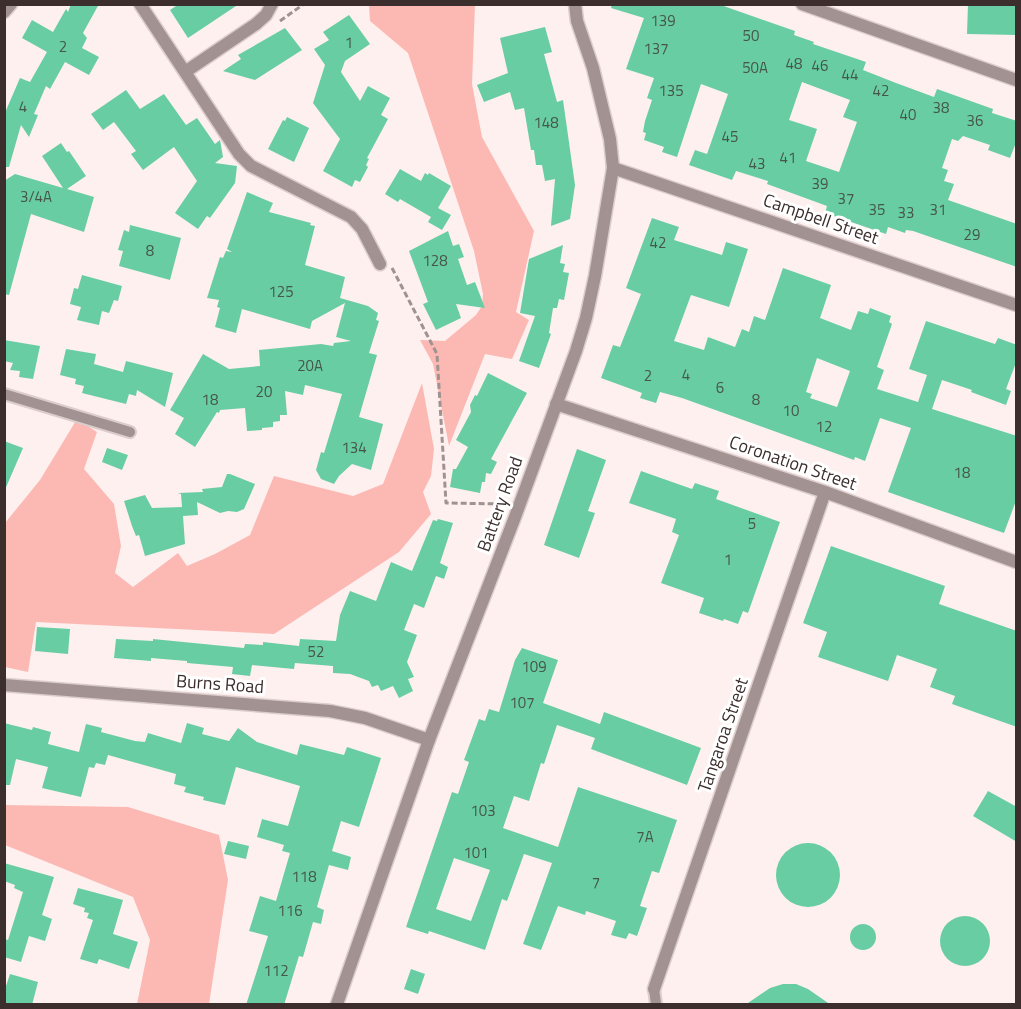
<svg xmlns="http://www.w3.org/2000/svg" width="1021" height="1009" font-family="'Titillium Web',sans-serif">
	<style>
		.green { fill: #fcb9b3 }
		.building { fill: #68cda2; fill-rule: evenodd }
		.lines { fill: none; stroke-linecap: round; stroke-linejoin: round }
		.service-casing { stroke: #dbcdcc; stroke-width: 14 }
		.minor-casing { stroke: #dbcdcc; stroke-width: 15 }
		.tertiary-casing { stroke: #dbcdcc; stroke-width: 15 }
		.path { stroke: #9f9291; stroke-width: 3; stroke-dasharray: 6 3; stroke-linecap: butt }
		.service { stroke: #a29392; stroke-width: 10 }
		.minor { stroke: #a29392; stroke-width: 12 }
		.tertiary { stroke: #a29392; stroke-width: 12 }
		.labels { text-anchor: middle; stroke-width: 6; stroke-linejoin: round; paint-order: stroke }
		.number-label { font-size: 15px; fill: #46564a }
		.street-label { font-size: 18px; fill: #3b2e2d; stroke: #fff }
	</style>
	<rect width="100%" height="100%" fill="#fef0ef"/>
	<!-- green -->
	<path class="green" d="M369 5H475L472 84 482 137 534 231 516 312 529 320 512 359 485 354 449 446 433 364 420 340 445 341 476 315 482 306 483 294 474 251 408 53 370 21Z
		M422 383 434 449 431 476 423 492 431 514 399 552 274 634 36 622 28 672 5 667V523L40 480 77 419 97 432 84 469 114 504 121 546 115 573 133 587 178 553 187 566 215 554 250 535 274 476 353 496 383 484Z
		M5 805 128 807 219 835 228 880 209 1004H137L150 940 133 897 5 845Z"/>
	<!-- building -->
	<path class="building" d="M71 4H99L83 33 87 38 82 48 99 57 89 75 65 62 50 89 46 86 34 114 38 115 29 137 21 125 9 167H4V115L20 78 30 82 47 52 22 38 32 20 53 32 66 9 68 12Z
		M179 4H239L188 38 170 10Z
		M612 4H718L795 31 794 35 814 42 813 44 866 62 863 70 896 83 934 97 937 89 993 109 992 113 1017 121V140L1010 158 988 150 990 145 963 136 958 141 952 139 942 168 948 170 944 181 954 184 948 200 1017 224V267L913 231 906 230 905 233 888 227 886 234 825 213 827 206 767 184 768 181 736 171 732 180 689 165 695 150 707 154 728 94 701 84 677 157 662 152 664 147 644 140 646 133 643 132 645 121 652 100 647 98 654 78 626 69 644 18 611 8ZM802 82 850 100 843 117 857 122 839 172 806 161 817 129 789 120Z
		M968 4H1017V35L967 34Z
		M349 15 370 44 345 61 341 72 360 101 368 86 390 98 381 115 388 119 367 158 369 159 366 165 368 167 360 182 355 180 352 187 323 171 340 139 313 103 325 65 314 49 329 40 323 32Z
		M545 27 552 52 544 54 557 102 563 100 575 185 570 219 551 226 555 179 545 181 542 165H536L534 150H531L524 108 515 110 510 92 484 102 477 85 508 73 500 38Z
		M285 28 302 50 255 80 223 71 241 59 238 55Z
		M126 90 140 109 164 94 186 125 197 118 215 144 220 140 223 157 215 163 237 166 235 183 210 218 207 216 198 229 175 213 197 181 174 147 143 170 131 154 136 151 114 122 103 130 91 114Z
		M287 117 309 128 294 162 268 149 283 120 285 121Z
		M61 143 67 152 69 151 86 176 67 189 94 197 84 232 31 214 9 295 4 294V181L15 174 63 188 42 156Z
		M400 169 421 181 425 173 428 175 429 173 451 186 438 208 451 215 442 230 428 222 431 217 400 199 398 202 385 194Z
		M247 192 273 203 269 212 311 223 310 225 315 226 305 265 345 277 340 298 368 306 378 313 376 320 379 321 369 353 377 355 359 417 383 424 371 470 352 464 339 476 334 484 321 479 316 470 321 452 324 453 342 394 305 385 303 395 285 391 287 415H280V421L273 422V427L262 428V430L247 431 245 408 220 410 219 413 217 412 195 447 175 434 184 418 170 410 203 354 229 369 260 366 259 350 321 344 333 346 334 343 351 341 336 337 345 303 312 321 310 329 242 309 236 333 215 327 220 308 217 307 219 300 207 298 220 257 223 258 226 251 232 252 227 249Z
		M652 218 679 227 674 240 722 255 726 242 748 249 729 307 691 295 674 341 704 350 708 337 735 347 742 329 749 332 754 316 765 320 783 268 831 285 820 318 851 330 858 311 868 314 870 308 891 316 889 322 892 324 877 367 884 370 877 389 918 402 927 375 909 369 926 321 995 344 998 338 1017 345V360L1006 389 1011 391 1006 405 971 392 972 390 942 380 932 409 1017 436V498L1004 533 888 492 911 428 880 418 865 461 855 457 854 460 682 398 660 392 656 403 640 398 642 393 601 378 613 345 620 347 641 294 626 288ZM817 358 850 371 837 407 810 398 812 394 806 392Z
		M130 225 181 238 170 280 119 266 123 251 118 250 124 230 129 232Z
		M448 231 453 246 459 244 464 257 458 259 467 285 475 282 485 308 456 304 461 318 436 330 423 304 428 302 409 251Z
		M563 245 560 263 565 264 563 272 569 273 564 300 559 299 557 308H553L549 333 551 334 539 368 519 361 535 316 520 313 529 259Z
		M82 275 122 286 118 301 114 300 109 313 102 311 99 325 77 320 81 307 70 304 74 288 78 289Z
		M4 340 40 346 33 379 19 377 20 371 10 370 13 363 4 361Z
		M66 349 96 354 94 364 123 372 126 361 173 373 165 407 137 390 136 396 129 394 126 404 82 393 84 386 75 384 76 379 60 375Z
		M488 373 527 393 491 459 497 462 491 474 486 473 485 482H482L480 493 450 487 453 469H456L468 447 456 440 471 412 470 405 475 395 477 396Z
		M4 441 23 448 4 492Z
		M107 448 128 455 122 470 102 462Z
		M577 449 606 460 588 511 595 513 579 558 544 545Z
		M641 471 692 489 695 483 719 491 716 499 780 522 748 613 743 611 738 624 724 619 723 621 699 613 704 598 661 583 679 535 672 532 676 519 629 503Z
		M227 474H230L255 484 244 509 237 512 228 511 220 513 197 502 198 515 183 516 185 544 145 556 139 535 136 536 132 526 124 501 145 495 152 508 182 507 181 494 178 493 203 492 202 489 222 487Z
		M438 519 453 523 440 563 448 567 444 579 436 576 424 608 414 604 404 630 417 635 407 662 414 677 408 679 413 691 399 698 393 686 381 691 378 685 372 687 369 681 350 674 333 673V666L295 663 294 669 252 665 250 676 232 674 233 667 187 663V661L151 658V661L114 658 116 639 153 641V639L244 648 245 644 263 645V642L299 646 300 639 336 641 340 615 350 591 376 601 391 562 412 571 433 520 437 521Z
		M831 546 945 586 939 604 1017 631V727L952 704 955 696 930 687 937 669 897 655 888 681 818 657 827 632 803 623Z
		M37 627 70 629 68 654 35 651Z
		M522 648 558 660 543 703 600 724 604 712 701 748 687 785 591 749 595 738 557 725 544 764 541 763 529 801 514 796 503 828 558 847 578 787 677 820 659 873 652 871 640 906 647 908 637 936 629 933 626 939 611 935 616 921 586 911 585 915 558 906 541 950 523 944 552 863 524 854 507 901 502 899 485 950 429 931 428 934 406 927 452 792 458 794 469 762 464 760 479 719 485 721 489 709 499 712 515 660ZM454 858 490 870 471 921 436 909Z
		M4 723 32 730 33 727 51 732 48 744 79 752 86 724 102 728 101 732 135 741 145 742 148 733 181 743 187 723 204 728 202 734 229 741 238 728 257 742 297 755 300 744 344 755 347 747 381 758 359 827 341 821 332 851 351 857 348 870 329 865 317 907 324 910 321 924 313 922 303 957 299 956 284 1005H246L268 936 249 931 260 896 276 901 290 853 282 851 284 845 257 837 262 819 288 826 300 786 236 767 225 805 203 800 204 797 184 792 186 787 174 784 176 774 108 755 105 765 96 763 94 768 89 767 81 797 42 788 48 767 16 759 10 785H4Z
		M988 791 1017 807V842L973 816Z
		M228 841 249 846 246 859 224 854Z
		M776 875a32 32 0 1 1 64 0a32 32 0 1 1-64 0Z
		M4 863 54 877 42 915 52 919 45 941 29 936 21 962 4 957V939L8 940 23 892 14 888 15 885 4 881Z
		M78 888 123 900 113 934 138 942 129 969 99 959 97 964 80 959 93 920 87 918 89 913 84 912 85 908 73 904Z
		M940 941a25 25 0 1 1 50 0a25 25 0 1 1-50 0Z
		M850 937a13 13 0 1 1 26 0a13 13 0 1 1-26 0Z
		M411 969 425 974 418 994 404 989Z
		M10 974 38 982 32 1005H4V992Z
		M783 984H796L808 989 831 1005H745L770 988Z"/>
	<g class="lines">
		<defs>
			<path id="service" d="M4 394 130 432
				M654 989 656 1004"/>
			<path id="minor" d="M140 4 239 154 251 166 351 217 362 229 380 264
				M802 4 1016 80
				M4 12 11 4
				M185 72 256 24 266 15 272 4
				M613 168 1016 305
				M556 404 825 492 1016 562
				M4 685 330 711 365 718 429 740
				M654 989 825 492"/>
			<path id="tertiary" d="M337 1004 429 740 515 517 576 351 586 318 595 276 613 168 610 139 593 68 577 21 575 4"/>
		</defs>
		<!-- service casing -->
		<use href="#service" class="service-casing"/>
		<!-- minor casing -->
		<use href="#minor" class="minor-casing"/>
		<!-- tertiary casing -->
		<use href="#tertiary" class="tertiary-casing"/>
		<!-- path -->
		<path class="path" d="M280 21 304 4
			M392 268 437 354 446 503 505 504"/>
		<!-- service -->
		<use href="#service" class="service"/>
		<!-- minor -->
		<use href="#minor" class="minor"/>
		<!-- tertiary -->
		<use href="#tertiary" class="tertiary"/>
	</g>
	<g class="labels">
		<!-- number labels -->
		<g class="number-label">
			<text x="663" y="26">139</text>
			<text x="751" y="41">50</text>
			<text x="349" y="48">1</text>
			<text x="63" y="52">2</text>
			<text x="656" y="54">137</text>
			<text x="794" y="69">48</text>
			<text x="820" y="71">46</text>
			<text x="755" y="73">50A</text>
			<text x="850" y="80">44</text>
			<text x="671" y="96">135</text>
			<text x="881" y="96">42</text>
			<text x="23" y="112">4</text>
			<text x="941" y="113">38</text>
			<text x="908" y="120">40</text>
			<text x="975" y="126">36</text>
			<text x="546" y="128">148</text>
			<text x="730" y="142">45</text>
			<text x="788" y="163">41</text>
			<text x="757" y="169">43</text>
			<text x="820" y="189">39</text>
			<text x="36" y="202">3/4A</text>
			<text x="846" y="204">37</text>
			<text x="877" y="215">35</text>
			<text x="938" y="215">31</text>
			<text x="906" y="218">33</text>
			<text x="972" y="240">29</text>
			<text x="658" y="248">42</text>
			<text x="150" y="256">8</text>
			<text x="435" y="266">128</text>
			<text x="281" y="297">125</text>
			<text x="310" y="371">20A</text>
			<text x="686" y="380">4</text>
			<text x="648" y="381">2</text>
			<text x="720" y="393">6</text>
			<text x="264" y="397">20</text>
			<text x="210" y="405">18</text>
			<text x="756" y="405">8</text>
			<text x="791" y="416">10</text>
			<text x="824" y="432">12</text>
			<text x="354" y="453">134</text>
			<text x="962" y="478">18</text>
			<text x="752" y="529">5</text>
			<text x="728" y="565">1</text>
			<text x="316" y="657">52</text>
			<text x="534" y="672">109</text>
			<text x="522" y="708">107</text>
			<text x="483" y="816">103</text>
			<text x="645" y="842">7A</text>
			<text x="476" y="858">101</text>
			<text x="304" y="882">118</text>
			<text x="596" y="888">7</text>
			<text x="290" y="916">116</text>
			<text x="276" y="976">112</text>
		</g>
		<!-- street labels -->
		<g class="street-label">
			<text transform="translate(821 219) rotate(19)" y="6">Campbell Street</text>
			<text transform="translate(793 463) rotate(19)" y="6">Coronation Street</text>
			<text transform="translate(500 504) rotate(-70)" y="6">Battery Road</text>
			<text transform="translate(220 684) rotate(4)" y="6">Burns Road</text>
			<text transform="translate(723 735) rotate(-71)" y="6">Tangaroa Street</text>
		</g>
	</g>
	<!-- border -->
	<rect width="1021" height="1009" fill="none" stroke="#3b2e2d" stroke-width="12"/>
</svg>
